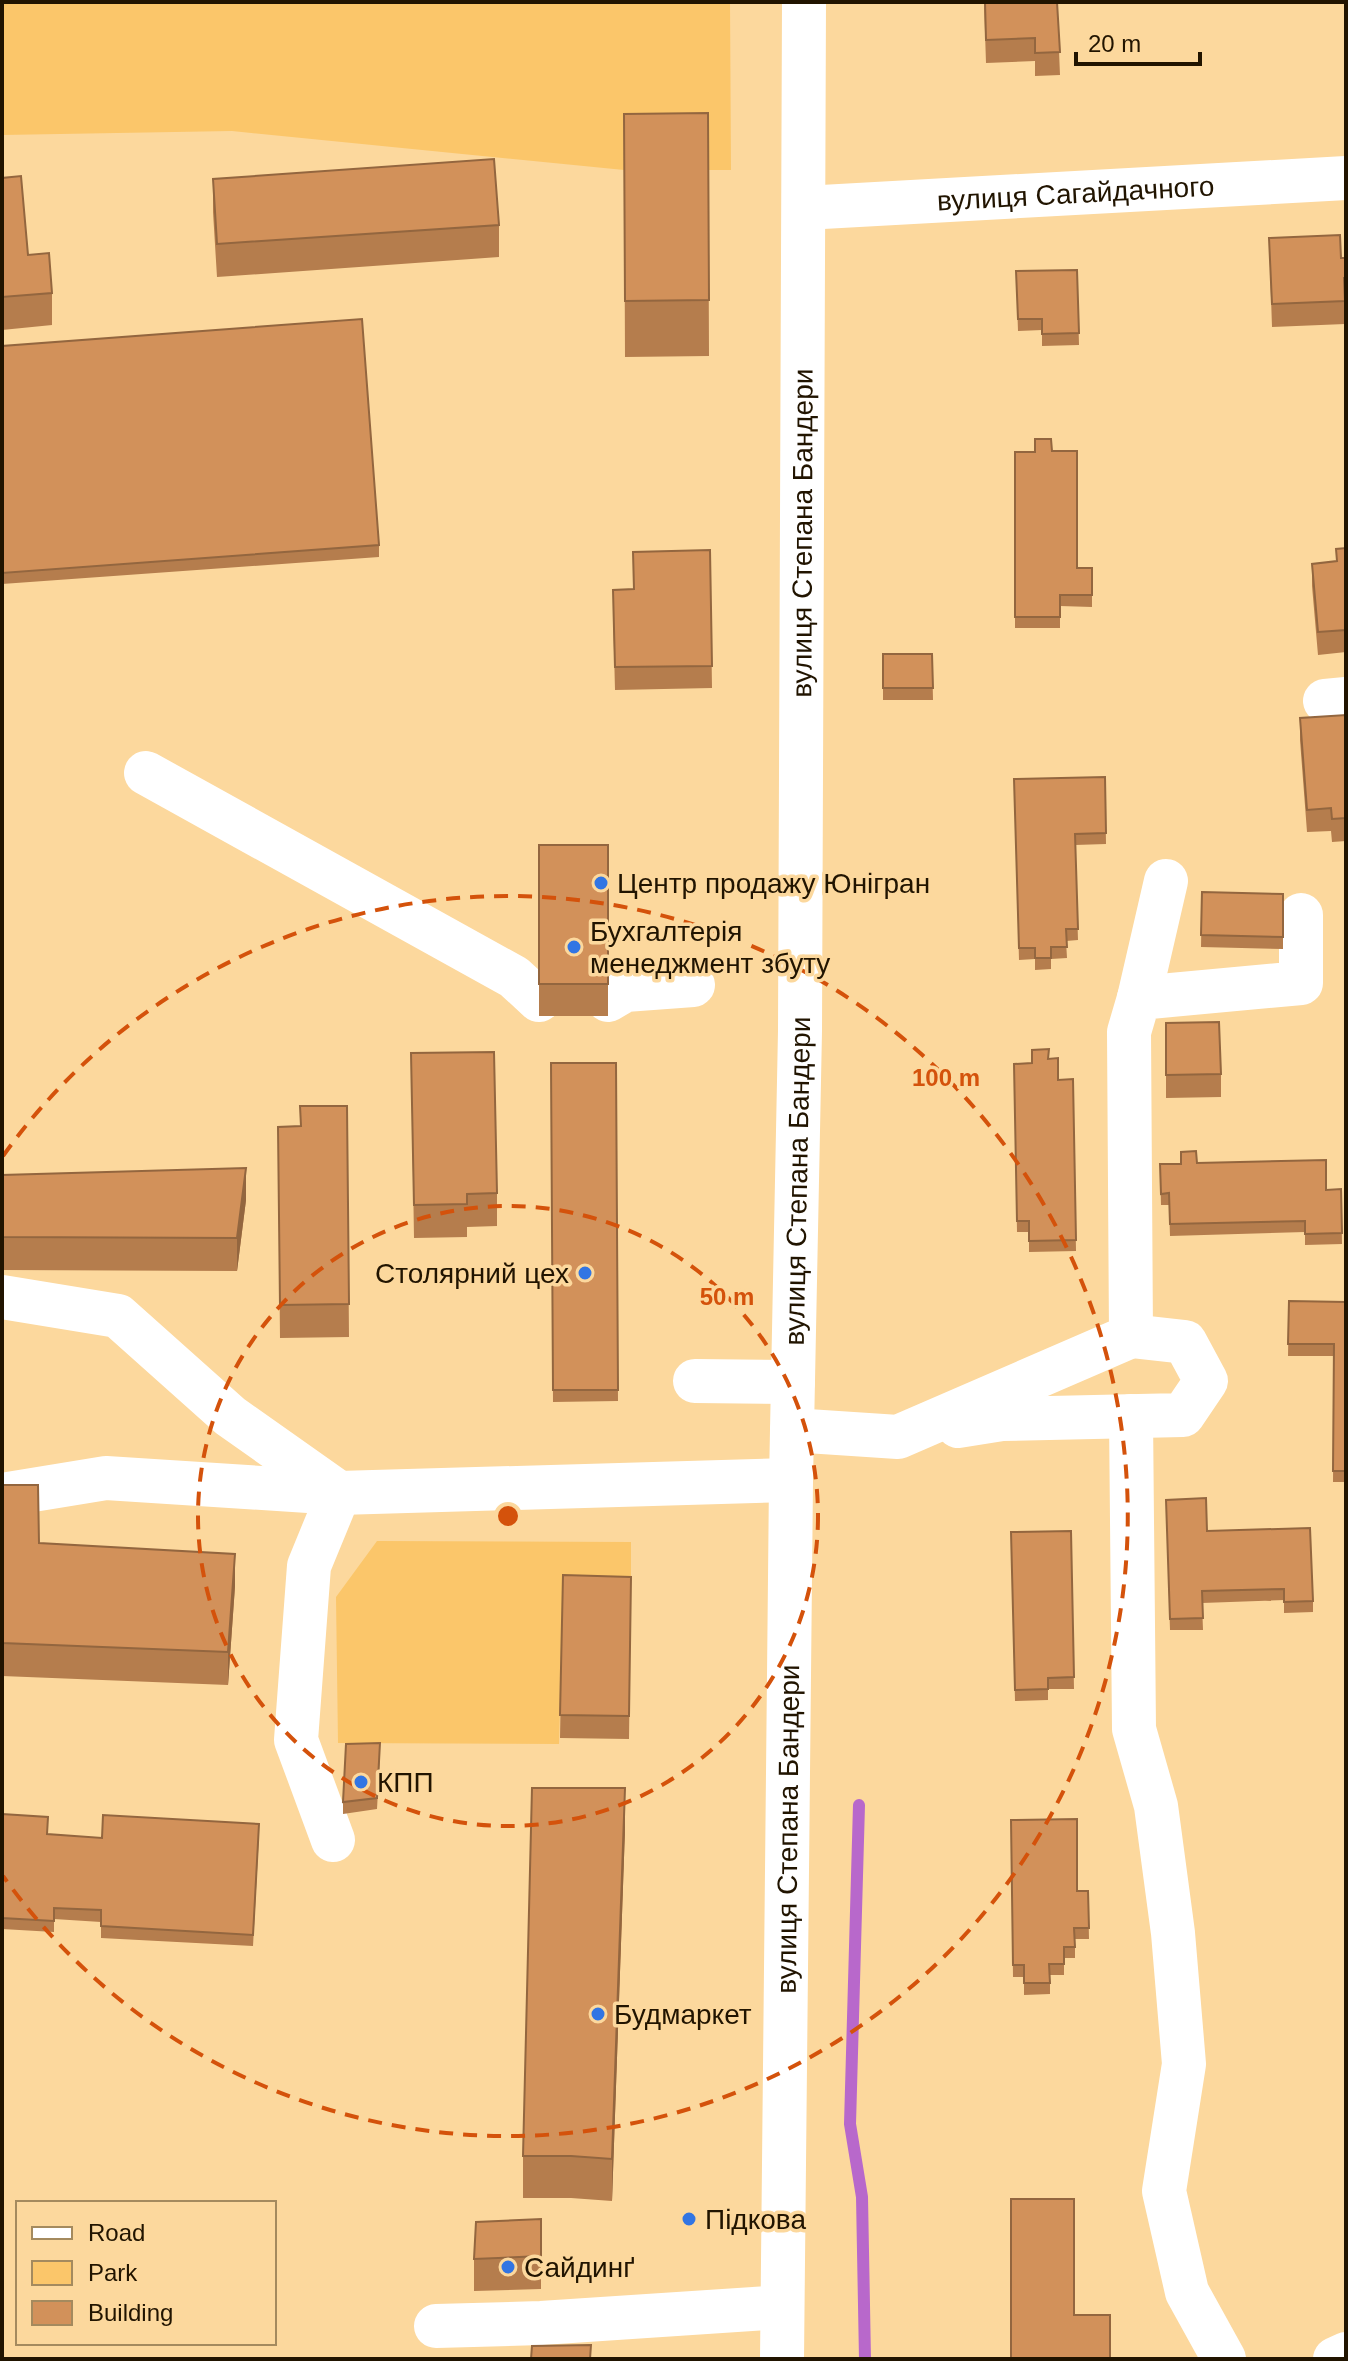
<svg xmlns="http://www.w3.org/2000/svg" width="1348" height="2361" font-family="Arial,sans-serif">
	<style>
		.green { fill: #fbc66a }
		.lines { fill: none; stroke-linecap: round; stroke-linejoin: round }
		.stream { stroke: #b868cb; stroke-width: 12 }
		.minor { stroke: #fff; stroke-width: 44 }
		.wall { fill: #b57d4d }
		.shaded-wall { fill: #93663f }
		.building { fill: #d2915a; stroke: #93663f; stroke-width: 2 }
		.ring { fill: none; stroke: #d4520b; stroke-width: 4; stroke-dasharray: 14 10 }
		.poi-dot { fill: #3275e3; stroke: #fcd89d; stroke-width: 3 }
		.labels { text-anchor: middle; stroke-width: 7; stroke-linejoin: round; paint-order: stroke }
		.street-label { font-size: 28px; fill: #211400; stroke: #fcd89d }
		.poi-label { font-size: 28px; fill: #211400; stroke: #fcd89d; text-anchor: start }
		.centre { fill: #d4520b; stroke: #fcd89d; stroke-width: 4 }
		.ring-label { font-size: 24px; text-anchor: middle; font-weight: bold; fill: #d4520b; stroke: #fcd89d; stroke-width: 7; stroke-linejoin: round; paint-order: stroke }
	</style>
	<rect width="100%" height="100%" fill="#fcd89d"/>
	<!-- green -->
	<path class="green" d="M2 2H730L731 170H624L232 131 2 135Z
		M377 1541 631 1542V1599L563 1598 559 1744 338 1743 336 1597Z"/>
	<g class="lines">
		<!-- stream -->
		<path class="stream" d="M859 1805 850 2124 862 2197 865 2359"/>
		<!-- minor -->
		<g class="minor">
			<path id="s1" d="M804 208 1346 178"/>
			<path d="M1325 701 1346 699"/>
			<path d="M146 773 514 977 539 1000"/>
			<path d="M1139 998 1166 881"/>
			<path d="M608 1000 625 990 693 985"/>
			<path d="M2 1297 118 1316 230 1416 339 1493"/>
			<path d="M695 1381 793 1382"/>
			<path d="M1131 1416 1134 1729 1156 1806 1173 1933 1184 2064 1164 2191 1187 2292 1224 2359"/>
			<path d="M958 1426 1002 1419 1183 1415 1206 1381 1185 1342 1131 1336"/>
			<path d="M792 1430 898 1437 1131 1336 1129 1032 1139 998 1301 983V915"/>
			<path d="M2 1495 106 1478 339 1493 791 1480"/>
			<path d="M333 1840 296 1740 309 1566 339 1493"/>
			<path d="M436 2326 541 2323 782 2307"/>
			<path id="s2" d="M782 2359 791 1480 800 1031 804 2"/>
			<path d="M1335 2359 1346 2354"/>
		</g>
	</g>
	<!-- wall -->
	<path class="wall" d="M984 2H1057L1060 75 1035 76V61L986 63Z
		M708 113 709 356 625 357 624 114Z
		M2 178 28 255 52 293V325L2 330Z
		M213 179 499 225V257L217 277 213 212Z
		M1269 238 1341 258H1346L1345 324 1272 327Z
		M1077 270 1079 345 1042 346V330L1018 331 1016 271Z
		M2 346 379 545V557L2 584Z
		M1052 451 1077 568H1092V607L1060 606V628H1015V452Z
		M1346 548V652L1318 655 1312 586V564L1336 562V549Z
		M710 550 712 688 615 690 613 612 633 589Z
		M883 654H932L933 700H883Z
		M1346 715V841L1332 842 1331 831 1307 832 1300 740V718Z
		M1105 777 1106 844 1075 845 1078 940 1066 941 1067 958 1051 959V969L1035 970V959L1019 960 1014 779Z
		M539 845H608V1016H539Z
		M1202 892 1283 894V949L1201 947Z
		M1166 1023 1221 1074V1097L1166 1098Z
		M411 1053 497 1193V1226L467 1227V1237L414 1238Z
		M1048 1059 1058 1080 1073 1079 1076 1251 1029 1252V1232H1017L1014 1064 1032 1063Z
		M551 1063H616L618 1401 553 1402Z
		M300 1106H347L349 1337 280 1338 278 1127 300 1126Z
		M1197 1163 1326 1190 1341 1189 1342 1244 1305 1245V1232L1170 1236 1169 1205H1161L1160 1164Z
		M2 1175 246 1200 237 1271 2 1270Z
		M1289 1301 1346 1302V1482H1333L1334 1356H1288Z
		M2 1485 39 1543 235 1586 228 1685 2 1676Z
		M1166 1500 1207 1531 1313 1601V1612L1284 1613V1600L1202 1603 1203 1630H1170Z
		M1071 1531 1074 1689H1048V1700L1015 1701 1011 1532Z
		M563 1575 631 1577 629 1739 560 1738Z
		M380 1754 377 1809 343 1814V1802Z
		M2 1814 48 1834 102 1838 259 1835 253 1946 101 1938V1922L54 1919V1932L2 1929Z
		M1011 1820 1077 1891H1088L1089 1939H1075V1958H1064V1975H1050V1994L1024 1995V1977H1013Z
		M625 1829 612 2201 571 2198H523V2156Z
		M541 2219V2289L474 2291V2259Z"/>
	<!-- shaded-wall -->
	<path class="shaded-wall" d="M246 1168V1200L237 1271V1238Z
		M235 1554V1586L228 1685V1652Z
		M625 1788V1829L612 2201V2159Z"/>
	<!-- building -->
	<path class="building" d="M985 2H1057L1060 52 1035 53V38L986 40Z
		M708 113 709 300 625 301 624 114Z
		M494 159 499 225 217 244 213 179Z
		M21 176 28 255 49 253 52 293 2 297V178Z
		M1340 235 1341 258H1346V278H1344L1345 301 1272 304 1269 238Z
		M1077 270 1079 333 1042 334V319H1018L1016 271Z
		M362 319 379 545 2 573V346Z
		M1035 439H1051L1052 451H1077V568H1092V595H1060V617H1015V452H1035Z
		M1346 548V630L1318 632 1312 564 1337 561 1336 549Z
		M710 550 712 666 615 667 613 590 634 589 633 552Z
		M883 654H932L933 688H883Z
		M1346 715V818L1332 819 1331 808 1307 810 1300 718Z
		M1105 777 1106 833 1075 834 1078 929H1066L1067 947H1051V958H1035V948H1019L1014 779Z
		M539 845H608V984H539Z
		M1202 892 1283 894V937L1201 935Z
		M1219 1022 1221 1074 1166 1075V1023Z
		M1049 1049 1048 1059 1058 1058V1080L1073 1079 1076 1240 1029 1241V1221H1017L1014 1064 1032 1063V1050Z
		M494 1052 497 1193 467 1194V1204L414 1205 411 1053Z
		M551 1063H616L618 1390H553Z
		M300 1106H347L349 1304 280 1305 278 1127 301 1126Z
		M1196 1151 1197 1163 1326 1160V1190L1341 1189 1342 1233 1305 1234V1221L1170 1224 1169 1193 1161 1194 1160 1164H1181V1152Z
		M246 1168 237 1238 2 1237V1175Z
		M1289 1301 1346 1302V1471H1333L1334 1344H1288Z
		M2 1485H38L39 1543 235 1554 228 1652 2 1643Z
		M1206 1498 1207 1531 1310 1528 1313 1601 1284 1602V1589L1202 1591 1203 1618 1170 1619 1166 1500Z
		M1071 1531 1074 1677 1048 1678V1689L1015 1690 1011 1532Z
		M563 1575 631 1577 629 1716 560 1715Z
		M380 1743 377 1798 343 1802 346 1744Z
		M532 1788H625L612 2159 571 2156H523Z
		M2 1814 48 1817 47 1834 102 1838 103 1815 259 1824 253 1935 101 1926V1910L54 1908V1921L2 1918Z
		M1077 1819V1891H1088L1089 1928H1074L1075 1947H1064V1964H1049L1050 1983H1024V1965H1013L1011 1820Z
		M1011 2199H1074V2315H1110V2359H1011Z
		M541 2219V2256L474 2259 476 2222Z
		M591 2345 590 2359H531L532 2346Z"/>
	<!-- distance rings -->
	<g class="ring">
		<circle cx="508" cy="1516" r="310"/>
		<path d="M3 1156A620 620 0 1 1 3 1876"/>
	</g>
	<!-- markers -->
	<g class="poi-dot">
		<circle cx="601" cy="883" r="8"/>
		<circle cx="574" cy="947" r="8"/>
		<circle cx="585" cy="1273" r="8"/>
		<circle cx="361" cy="1782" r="8"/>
		<circle cx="598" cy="2014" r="8"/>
		<circle cx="689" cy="2219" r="8"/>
		<circle cx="508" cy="2267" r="8"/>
	</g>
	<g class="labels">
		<!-- street labels -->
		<g class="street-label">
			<text dy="10" stroke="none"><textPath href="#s1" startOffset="272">вулиця Сагайдачного</textPath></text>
			<text dy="10" stroke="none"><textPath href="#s2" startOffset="1826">вулиця Степана Бандери</textPath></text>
			<text dy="10" stroke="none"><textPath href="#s2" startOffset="1178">вулиця Степана Бандери</textPath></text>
			<text dy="10" stroke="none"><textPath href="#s2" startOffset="530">вулиця Степана Бандери</textPath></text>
		</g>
		<!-- poi labels -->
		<g class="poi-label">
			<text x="617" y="893">Центр продажу Юнігран</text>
			<text x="590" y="941">Бухгалтерія<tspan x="590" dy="32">менеджмент збуту</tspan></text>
			<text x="569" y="1283" text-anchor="end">Столярний цех</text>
			<text x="377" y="1792">КПП</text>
			<text x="614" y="2024">Будмаркет</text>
			<text x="705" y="2229">Підкова</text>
			<text x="524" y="2277">Сайдинґ</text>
		</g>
	</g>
	<circle cx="508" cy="1516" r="12" class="centre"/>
	<g class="ring-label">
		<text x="946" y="1086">100 m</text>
		<text x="727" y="1305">50 m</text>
	</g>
	<!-- border -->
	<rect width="1348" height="2361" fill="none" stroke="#211400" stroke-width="8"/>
	<!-- legend -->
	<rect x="16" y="2201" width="260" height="144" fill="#fcd89d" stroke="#a48a5e" stroke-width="2"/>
	<rect x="32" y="2227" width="40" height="12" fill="#ffffff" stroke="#a48a5e" stroke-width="2"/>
	<text x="88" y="2241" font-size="24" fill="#211400">Road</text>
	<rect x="32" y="2261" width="40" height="24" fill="#fbc66a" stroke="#a48a5e" stroke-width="2"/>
	<text x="88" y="2281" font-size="24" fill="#211400">Park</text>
	<rect x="32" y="2301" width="40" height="24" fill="#d2915a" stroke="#a48a5e" stroke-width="2"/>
	<text x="88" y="2321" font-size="24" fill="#211400">Building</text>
	<!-- scale -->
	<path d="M1076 52v12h124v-12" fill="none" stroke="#211400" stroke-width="4"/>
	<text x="1088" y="52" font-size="24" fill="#211400" stroke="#fcd89d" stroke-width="6" paint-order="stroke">20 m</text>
</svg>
